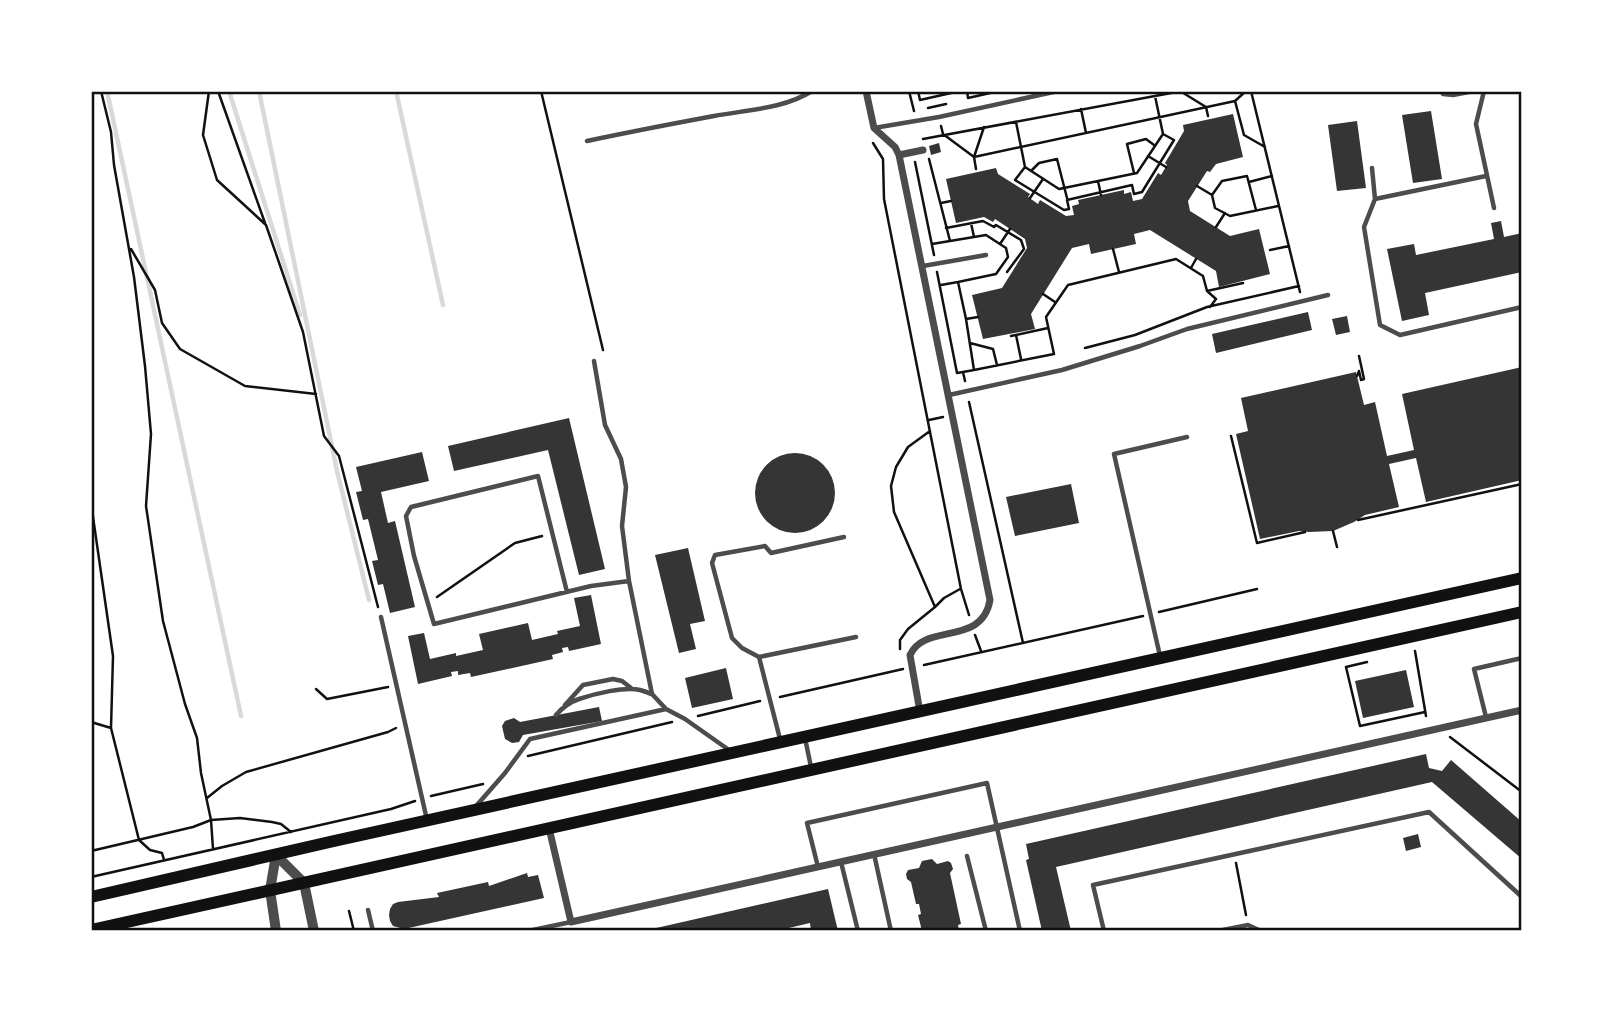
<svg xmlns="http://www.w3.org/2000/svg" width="1613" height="1022" font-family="Lora,serif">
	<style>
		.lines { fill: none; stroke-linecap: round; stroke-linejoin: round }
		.stream { stroke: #d9d9d9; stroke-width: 4.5 }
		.building { fill: #353535 }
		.path { stroke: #111; stroke-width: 2.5 }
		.service { stroke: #4c4c4c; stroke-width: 4.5 }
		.minor { stroke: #4c4c4c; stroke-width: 7 }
		.tertiary { stroke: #4c4c4c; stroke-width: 10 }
		.secondary { stroke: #111; stroke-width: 12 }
		.neatline { fill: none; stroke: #111; stroke-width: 2.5 }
	</style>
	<rect width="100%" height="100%" fill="#fff"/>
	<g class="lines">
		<!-- stream -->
		<path class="stream" d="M107 91 241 716
			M229 91 300 315
			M259 91 337 471 369 600
			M396 91 443 305"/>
	</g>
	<!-- building -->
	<path class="building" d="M1431 111 1442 179 1413 183 1402 115Z
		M1233 114 1243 157 1216 164 1210 172 1207 171 1188 201 1190 211 1230 236 1259 229 1270 274 1219 287 1216 271 1150 230 1134 234 1136 244 1091 254 1089 244 1072 248 1031 314 1035 329 983 339 972 295 1002 288 1027 248 1025 239 995 219 993 222 984 217 956 223 946 179 996 168 998 174 1030 194 1028 197 1038 204 1040 200 1066 216 1074 215 1072 206 1079 204 1078 200 1124 190V194L1131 192 1133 201 1142 199 1158 173 1161 175 1167 165 1165 163 1184 131 1183 125Z
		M1357 121 1366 188 1337 191 1328 125Z
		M939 143 941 152 931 155 929 146Z
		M1501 221 1504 237 1522 233V272L1425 293 1429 315 1402 321 1387 249 1414 244 1416 255 1494 239 1491 223Z
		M1308 312 1312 330 1216 353 1212 334Z
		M1347 316 1350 332 1336 335 1332 319Z
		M1522 367V480L1426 502 1416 458 1389 464 1399 507 1365 515 1354 522 1333 531 1309 532 1299 531 1260 539 1236 434 1248 431 1241 398 1356 372 1364 405 1375 402 1387 456 1414 450 1402 394Z
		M569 418 605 569 579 575 548 450 454 471 448 446Z
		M422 452 429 481 381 492 388 523 395 521 415 607 390 613 383 584 378 585 372 561 378 560 368 519 363 520 356 492 362 491 356 467Z
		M755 493a40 40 0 1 1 80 0a40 40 0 1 1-80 0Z
		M1071 484 1079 523 1015 536 1006 497Z
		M688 548 705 621 690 624 696 649 679 653 655 555Z
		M591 595 601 644 569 651 568 647 562 648 563 652 552 655 553 659 471 677 470 673 458 675V671L451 672 452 676 418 684 408 636 424 633 430 659 456 653V656L483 650 479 634 528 623 532 640 558 634 557 631 580 626 574 598Z
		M726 668 733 699 692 708 685 678Z
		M1406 670 1414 707 1363 718 1355 681Z
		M599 707 602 721 523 735 519 742 512 743 505 739 502 726 505 721 514 718 520 722Z
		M1426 754 1429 768 1442 771 1451 760 1522 822V859L1432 782 1056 867 1071 931H1042L1026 860 1029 859 1026 844Z
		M1418 834 1421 847 1406 851 1403 838Z
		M932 859 937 864 948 861 951 863 953 869 950 873 961 924 958 925 959 931H922L918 915 921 914 919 904H916L911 882 907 879 906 874 908 870 919 868 922 861Z
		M527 873 528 877 538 875 544 898 404 929 393 926 390 921 389 915 390 909 393 904 398 902 439 897 437 893 488 882 489 886Z
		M828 889 838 931H811L810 923 776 931H643Z"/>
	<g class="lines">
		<!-- path -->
		<path class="path" d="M101 91 111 132 114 165 134 277 145 366 151 434 146 506 163 621 185 704 197 738 201 773 211 820 213 849
			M209 91 203 135 217 180 266 225 303 332 324 436 339 456 378 607
			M218 91 265 223
			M541 91 603 350
			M909 91 914 111
			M918 91 920 100 960 91
			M967 91 968 98 999 91
			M1180 91 1206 107 1208 116
			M1251 91 1300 292
			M1235 101 1244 135 1265 147
			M928 108 946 104
			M1081 109 1086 133
			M1016 122 1025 167 1059 189 1064 188 1137 173 1163 134 1155 96
			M941 126 943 134 974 157 1235 101 1246 91
			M923 139 1182 91
			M873 143 883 159 884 199 961 589 969 615
			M1148 156 1166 167
			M929 159 950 241 986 235 1006 248 1008 257 996 274 958 282 966 319 974 370 963 372
			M915 162 934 255
			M1025 167 1015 180 1064 210 1069 209 1067 200 1132 185 1134 194 1142 192 1174 140 1163 134
			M976 169 974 157 984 127
			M1031 171 1039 163 1057 159 1067 198
			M1134 173 1127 144 1146 139 1154 145
			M1098 181 1101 195
			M1249 182 1272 176
			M1197 186 1212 195
			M1030 198 1043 179
			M941 203 951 201
			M1256 210 1247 176 1222 181 1212 195 1215 208 1230 216 1278 206
			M971 223 974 237
			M1216 227 1225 213
			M946 228 983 221 994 227 996 225 1021 240 1024 249 1007 272
			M932 244 950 241
			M1000 244 1010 229
			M131 249 155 290 162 323 180 349 245 386 316 394
			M1113 249 1119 272
			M1270 250 1289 246
			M1191 268 1196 259
			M937 272 957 373 963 372 965 381
			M941 285 958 282
			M1207 291 1243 283
			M1043 294 1055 302
			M966 319 978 317
			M1016 335 1021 359
			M1011 336 1048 328
			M970 343 993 349 997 365
			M1085 348 1135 335 1207 307 1299 286
			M974 370 1054 354 1046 317 1068 285 1176 259 1203 276 1207 291 1216 299 1210 307
			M1357 376 1359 371 1361 380 1364 379 1359 356
			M969 402 1023 643
			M929 420 943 417
			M1231 436 1257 543 1305 532
			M91 503 113 656 111 728 139 840 150 850 162 853 164 860
			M1358 520 1522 484
			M1333 531 1337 547
			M437 597 515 543 542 536
			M935 607 944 598 960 589
			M1159 612 1257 589
			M975 635 981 651
			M900 649V640L908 629 935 607 894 512 891 486 896 467 908 447 930 431
			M1415 651 1426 716
			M1367 662 1346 667 1360 726 1425 712
			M924 665 1143 616
			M316 689 327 699 388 687
			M780 697 903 669
			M698 716 760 701
			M91 722 111 728
			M1450 737 1522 792
			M528 756 672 722
			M431 796 483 784
			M207 798 222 786 246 772 388 732 396 728
			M91 851 193 827 211 820 240 818 272 822 281 824 291 832
			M1236 863 1246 915
			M91 877 391 809 415 801
			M349 911 354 931"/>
		<!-- service -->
		<path class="service" d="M1441 91 1443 94 1453 95 1474 91
			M1484 91 1476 124 1494 208
			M874 128 939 117 1058 91
			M587 141C629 132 671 124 714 116 745 110 784 109 812 91
			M1372 168 1375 199
			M1486 176 1375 199 1364 227 1380 325 1400 335 1522 307
			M923 266 986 255
			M594 361 605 425 621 459 626 487 622 526 629 581
			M949 395 1062 370 1140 346 1187 329 1328 295
			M567 592 538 476 411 507 406 516 414 556 434 624 591 586 629 581 652 694 666 709
			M381 617 427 820
			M1160 656 1114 454 1187 437
			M759 657 856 637
			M565 705 583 685 613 679 622 681 631 688
			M556 715C562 708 570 702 579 699 594 694 625 686 640 690 644 691 647 692 651 694
			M1486 717 1474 669 1522 658
			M805 738 811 767
			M780 739 759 657 742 648 732 638 712 563 715 555 765 546 771 553 844 537
			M477 805 505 773 530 739 666 709 685 719 729 750
			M874 854 891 931
			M967 856 986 931
			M841 862 858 931
			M818 867 807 823 987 783 1020 931
			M368 910 373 931
			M528 931 571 922
			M1104 931 1093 885 1429 812 1522 897
			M1218 931 1248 925 1261 931"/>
		<!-- minor -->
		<path class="minor" d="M866 91 874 128 895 147 899 155 923 150
			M899 155 990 600C982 647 925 622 910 655L920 712
			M549 828 571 922 1522 710"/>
		<!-- tertiary -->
		<path class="tertiary" d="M276 855 304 883 314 931
			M276 931 270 890 276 855"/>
		<!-- secondary -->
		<path class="secondary" d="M91 897 334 841 1522 578
			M91 930 1522 612"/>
	</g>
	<!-- border -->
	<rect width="1613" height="1022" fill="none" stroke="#ffffff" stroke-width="186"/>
	<rect x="93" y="93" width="1427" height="836" class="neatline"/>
</svg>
